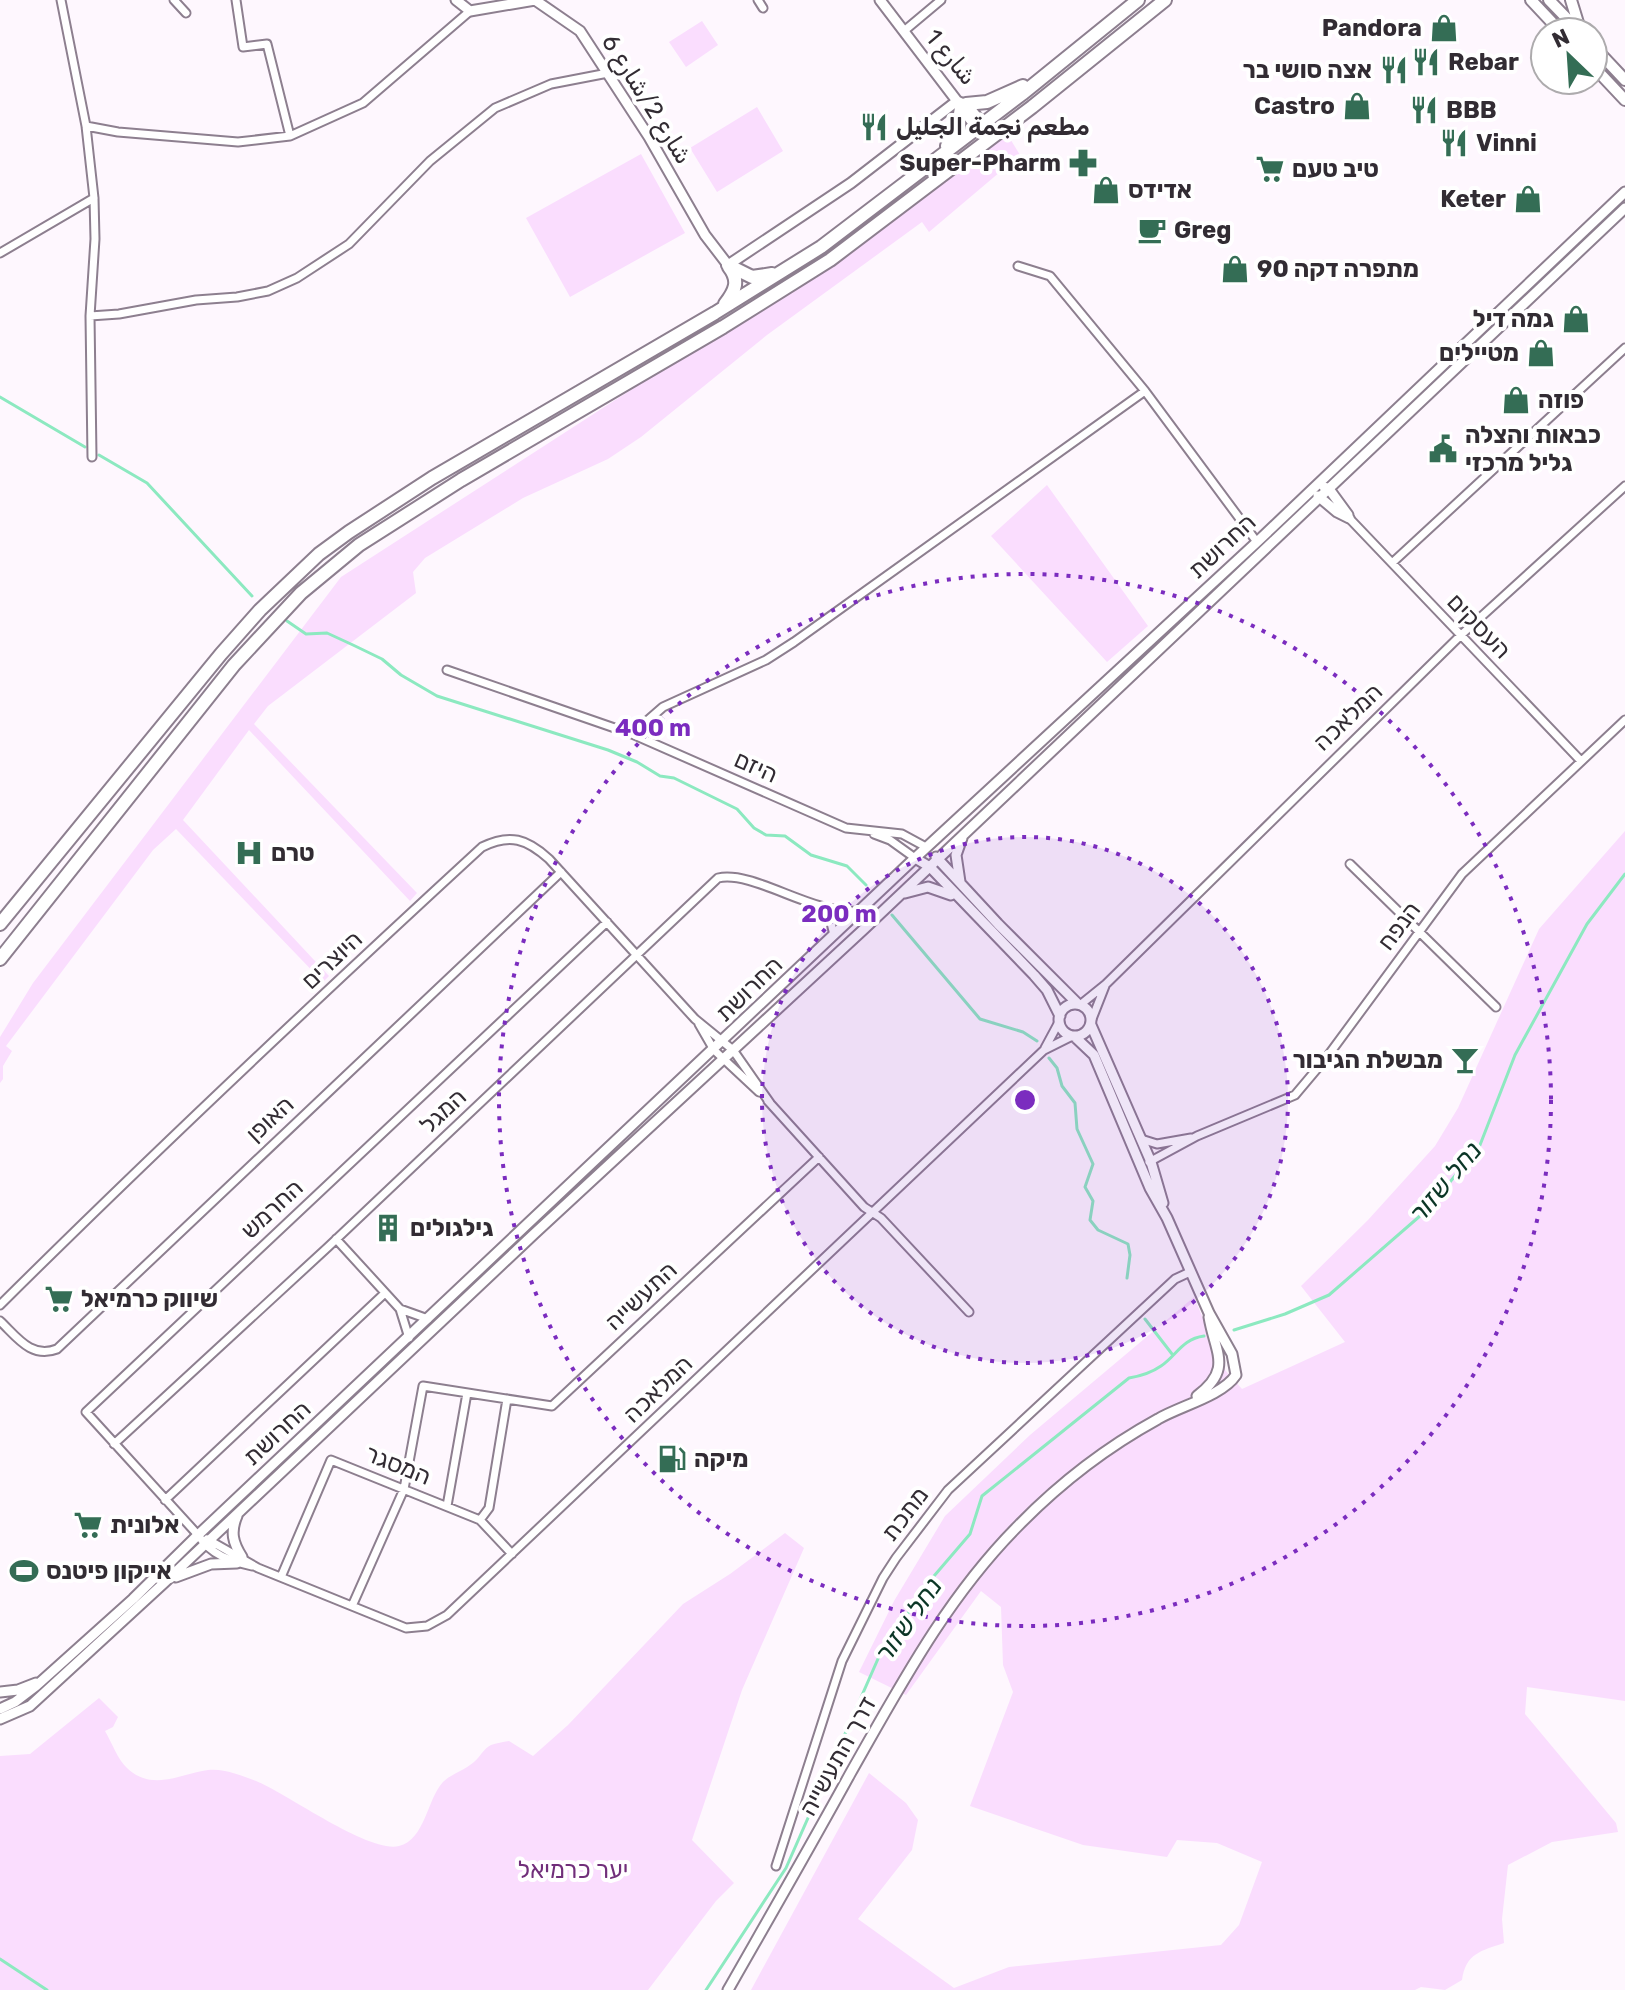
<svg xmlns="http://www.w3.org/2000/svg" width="1625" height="1990" font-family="Rubik,Vazirmatn,'Noto Sans Hebrew',sans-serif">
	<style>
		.green { fill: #faddfe }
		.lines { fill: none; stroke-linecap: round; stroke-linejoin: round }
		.stream { stroke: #8ce9c0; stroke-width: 3 }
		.minor-casing { stroke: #8d7f8f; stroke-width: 11 }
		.tertiary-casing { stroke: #8d7f8f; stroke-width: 13 }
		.secondary-casing { stroke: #8d7f8f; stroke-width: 14 }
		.trunk-casing { stroke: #8d7f8f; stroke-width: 16 }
		.minor { stroke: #fff; stroke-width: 7 }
		.tertiary { stroke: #fff; stroke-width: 9 }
		.secondary { stroke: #fff; stroke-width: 10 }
		.trunk { stroke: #fff; stroke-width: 12 }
		.ring { fill: none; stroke: #7b2cbf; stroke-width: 4; stroke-dasharray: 4 8 }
		.labels { text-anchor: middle; stroke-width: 8; stroke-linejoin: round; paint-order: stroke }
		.poi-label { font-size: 24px; font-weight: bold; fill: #322c33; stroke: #fff; text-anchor: start }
		.street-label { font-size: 24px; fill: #322c33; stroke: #fff }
		.park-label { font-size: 24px; fill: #712f7a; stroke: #fff }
		.water-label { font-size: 26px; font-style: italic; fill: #0b3626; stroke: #fff }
		.centre { fill: #7b2cbf; stroke: #fff; stroke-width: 4 }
		.ring-label { font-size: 24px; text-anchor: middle; font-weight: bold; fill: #7b2cbf; stroke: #fff; stroke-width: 8; stroke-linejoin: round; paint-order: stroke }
	</style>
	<rect width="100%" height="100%" fill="#fef7fe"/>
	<!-- green -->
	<path class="green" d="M702 21 718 45 686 67 669 42Z
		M757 107 783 151 717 192 690 148Z
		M1006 132 1020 155 929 232 922 222 767 335 641 437 608 459 523 498 425 558 413 572 416 593 268 706 254 724 417 893 410 901 249 730 183 820 329 976 323 982 176 829 153 850 6 1046 12 1051 3 1066V1079L0 1083V1037L33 983 341 577 688 353 847 255Z
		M641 154 685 233 570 297 526 218Z
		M1047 485 1148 626 1107 662 991 536Z
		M1625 831V1701L1527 1687 1525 1714 1616 1823 1618 1832 1552 1842 1508 1865 1502 1919 1504 1943C1481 1951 1466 1953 1462 1980L1445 1990 1421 1987 1415 1990H751L869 1773 906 1803 918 1820 912 1850 858 1919 954 1988 1009 1967 1221 1945 1239 1925 1262 1862 1217 1843 1177 1840 1167 1857 1083 1845 970 1806 1013 1692 1003 1665 1001 1607 981 1591 906 1695 859 1672 894 1601 945 1516 1030 1435 1194 1297 1225 1370 1242 1389 1345 1342 1301 1286 1368 1220 1435 1146 1458 1108 1539 929Z
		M785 1533 804 1548 742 1690 692 1840 734 1883 716 1901 648 1990H0V1756L30 1754 99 1698 118 1717 113 1727 105 1731C112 1743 118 1760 127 1768 152 1792 180 1774 208 1770 224 1768 242 1776 256 1781 286 1793 370 1854 399 1846 425 1840 427 1799 443 1782 451 1774 465 1770 474 1762 480 1757 484 1748 491 1745 496 1743 503 1742 509 1741L533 1756 568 1725 683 1604 730 1574Z"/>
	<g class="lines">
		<!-- stream -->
		<path class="stream" d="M0 397 85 447
			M99 455 147 483 252 596
			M287 621 306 634 327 633 353 645 382 659 401 675 437 696 608 750 637 762 660 776 674 778 737 809 754 828 766 835 785 836 811 855 847 866 866 885
			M892 915 980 1019 1023 1032 1037 1041
			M1049 1058 1057 1068 1062 1086 1075 1103 1077 1129 1093 1164 1085 1187 1093 1201 1090 1220 1098 1230 1128 1244 1130 1255 1127 1278
			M1145 1319 1172 1354
			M1234 1330 1285 1314 1329 1295 1428 1209 1480 1145 1515 1055 1587 924 1625 874
			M0 1959 47 1990
			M706 1990 786 1868 881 1652 934 1576 970 1534 982 1496 1129 1378C1141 1376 1151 1373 1161 1366 1177 1355 1182 1339 1204 1336"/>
		<defs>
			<path id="minor" d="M61 0 86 126 94 198 95 239 90 316 92 457
				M174 0 186 13
				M236 0 243 47 267 44 290 136
				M758 0 763 8
				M904 31 941 0
				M86 126 118 132 238 142 290 136 363 103 470 11
				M0 253 94 198
				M1018 266 1050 276 1145 391
				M90 316 119 314 196 300 237 297 268 291 297 278 349 244 430 161 495 108 551 84 608 73
				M1349 518 1581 761
				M1392 563 1625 348
				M447 670 632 734 846 828 902 834 926 847
				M632 734 663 707 766 660 794 642 1145 391 1257 542
				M874 834 890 840 915 858
				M1350 864 1496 1007
				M819 907 831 923 834 935
				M1080 1005 1106 984 1461 635 1625 486
				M1092 1019 1105 986
				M699 1024 714 1050 759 1092
				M1045 1048 1059 1022
				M768 1101 864 1207 881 1218 969 1312
				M1141 1139 1157 1144 1191 1138
				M1149 1162 1197 1136 1295 1095 1327 1057 1462 874 1625 720
				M336 1239 400 1309 409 1338
				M0 1305C157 1149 319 997 482 847 510 833 527 839 549 859L695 1019 733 1050 770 1103
				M400 1309 428 1319
				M0 1321C17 1337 31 1359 57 1349L561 872
				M114 1444 328 1247 718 878C754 870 812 915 858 911
				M165 1500 385 1293
				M447 1506 467 1393
				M480 1520 489 1508 507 1399
				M207 1539 258 1568 406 1628 427 1626 447 1615 1044 1050 1072 1036
				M252 1566C230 1561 211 1555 198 1535L86 1412 607 922
				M281 1577 331 1460 480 1520 512 1554
				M352 1606 404 1489 423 1386 552 1406 819 1157
				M776 1866 842 1661 883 1578 896 1558 948 1490 1175 1279 1190 1272"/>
			<path id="tertiary" d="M456 0 470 11 535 0 580 31 649 137 705 235 728 265 851 183 957 101
				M880 0 957 101C975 108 982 123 988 140
				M960 107 981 133
				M1324 487 1329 489 1348 515
				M1318 496 1337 512 1349 518
				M936 857 998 924 1078 1004
				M915 858 930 867 1034 975 1047 990 1060 1016
				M960 882 956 855 962 838
				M905 893 928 887 951 895
				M1059 1020a16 16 0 1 1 32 0a16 16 0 1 1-32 0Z
				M1091 1025 1151 1162 1163 1203
				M1197 1396C1233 1369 1215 1353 1209 1317
				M237 1516C230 1532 233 1543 242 1557
				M176 1577 211 1564 237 1563
				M0 1692 18 1690 36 1683
				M0 1709 15 1702 36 1686 133 1599 198 1535 915 858 1257 542 1625 192
				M0 1719 30 1706 165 1582 534 1234 864 929 1625 208
				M728 1990C769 1918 810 1847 850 1774 900 1686 947 1597 1019 1525 1059 1484 1107 1447 1158 1419 1180 1406 1222 1396 1236 1375L1232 1354 1209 1313 1167 1218 1150 1188 1094 1055 1075 1037"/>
			<path id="secondary" d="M1531 0 1561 32
				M1549 0 1580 32
				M1571 0 1579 26
				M1593 46 1625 80
				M1593 66 1625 100"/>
			<path id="trunk" d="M966 104 987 102 1023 86
				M947 146 958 125 961 108
				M728 265 752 277 772 274
				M725 304C735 291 740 281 729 267
				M0 924 221 654 260 610 319 554 349 532 432 478 715 313 821 247 1022 94 1138 0
				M0 959 234 665 301 593 359 545 461 480 723 327 830 260 1032 107 1165 0"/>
		</defs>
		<!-- minor casing -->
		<use href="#minor" class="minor-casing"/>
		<!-- tertiary casing -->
		<use href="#tertiary" class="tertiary-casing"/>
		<!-- secondary casing -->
		<use href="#secondary" class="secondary-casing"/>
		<!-- trunk casing -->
		<use href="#trunk" class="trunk-casing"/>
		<!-- minor -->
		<use href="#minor" class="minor"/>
		<!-- tertiary -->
		<use href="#tertiary" class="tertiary"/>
		<!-- secondary -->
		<use href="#secondary" class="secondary"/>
		<!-- trunk -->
		<use href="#trunk" class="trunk"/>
	</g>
	<!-- distance rings -->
	<circle cx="1025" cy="1100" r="263" fill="#7b2cbf" fill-opacity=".12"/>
	<g class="ring">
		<circle cx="1025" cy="1100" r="263"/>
		<circle cx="1025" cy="1100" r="526"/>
	</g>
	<!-- icons -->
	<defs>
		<symbol id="shop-bare" viewBox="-9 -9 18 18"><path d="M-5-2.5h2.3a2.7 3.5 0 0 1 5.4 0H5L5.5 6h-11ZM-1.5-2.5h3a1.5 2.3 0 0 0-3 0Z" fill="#346d55" stroke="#fff" stroke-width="2.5" paint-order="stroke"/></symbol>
		<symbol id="restaurant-bare" viewBox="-9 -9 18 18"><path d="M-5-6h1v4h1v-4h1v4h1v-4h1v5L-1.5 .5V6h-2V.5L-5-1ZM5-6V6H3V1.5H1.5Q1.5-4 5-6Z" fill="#346d55" stroke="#fff" stroke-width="2.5" paint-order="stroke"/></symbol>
		<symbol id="pharmacy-bare" viewBox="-9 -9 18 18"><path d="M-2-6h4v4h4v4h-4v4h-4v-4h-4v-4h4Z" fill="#346d55" stroke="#fff" stroke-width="2.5" paint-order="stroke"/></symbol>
		<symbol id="supermarket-bare" viewBox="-9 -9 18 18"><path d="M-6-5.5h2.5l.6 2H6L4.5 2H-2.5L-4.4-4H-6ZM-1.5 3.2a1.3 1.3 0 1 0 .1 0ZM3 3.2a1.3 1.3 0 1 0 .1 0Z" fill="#346d55" stroke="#fff" stroke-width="2.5" paint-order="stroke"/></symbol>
		<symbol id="cafe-bare" viewBox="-9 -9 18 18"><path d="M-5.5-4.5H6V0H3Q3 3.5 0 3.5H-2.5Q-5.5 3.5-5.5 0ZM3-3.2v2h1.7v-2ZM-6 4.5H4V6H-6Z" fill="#346d55" stroke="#fff" stroke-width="2.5" paint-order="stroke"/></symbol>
		<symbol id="civic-bare" viewBox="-9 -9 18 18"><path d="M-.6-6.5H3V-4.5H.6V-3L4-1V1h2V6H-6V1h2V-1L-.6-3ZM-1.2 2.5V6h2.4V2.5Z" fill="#346d55" stroke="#fff" stroke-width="2.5" paint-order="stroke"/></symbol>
		<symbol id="hospital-bare" viewBox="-9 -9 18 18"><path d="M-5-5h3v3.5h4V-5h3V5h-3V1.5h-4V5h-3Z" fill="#346d55" stroke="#fff" stroke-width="2.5" paint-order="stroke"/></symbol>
		<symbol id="bar-bare" viewBox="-9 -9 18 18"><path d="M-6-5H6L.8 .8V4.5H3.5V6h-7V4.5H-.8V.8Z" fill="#346d55" stroke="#fff" stroke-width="2.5" paint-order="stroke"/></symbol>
		<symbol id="building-bare" viewBox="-9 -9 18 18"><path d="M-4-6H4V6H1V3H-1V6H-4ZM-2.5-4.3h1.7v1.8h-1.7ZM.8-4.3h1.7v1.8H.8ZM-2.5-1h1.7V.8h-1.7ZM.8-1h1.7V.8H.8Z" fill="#346d55" stroke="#fff" stroke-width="2.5" paint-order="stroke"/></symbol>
		<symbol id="fuel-bare" viewBox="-9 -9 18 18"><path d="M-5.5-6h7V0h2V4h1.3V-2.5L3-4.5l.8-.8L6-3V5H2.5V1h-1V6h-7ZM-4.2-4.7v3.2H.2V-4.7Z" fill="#346d55" stroke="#fff" stroke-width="2.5" paint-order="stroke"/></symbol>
		<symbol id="stadium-bare" viewBox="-9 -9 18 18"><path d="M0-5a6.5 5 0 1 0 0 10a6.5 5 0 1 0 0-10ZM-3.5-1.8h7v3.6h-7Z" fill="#346d55" stroke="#fff" stroke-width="2.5" paint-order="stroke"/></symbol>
	</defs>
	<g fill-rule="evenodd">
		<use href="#shop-bare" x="1424" y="8" width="40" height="40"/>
		<use href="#restaurant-bare" x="1406" y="42" width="40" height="40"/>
		<use href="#restaurant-bare" x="1374" y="50" width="40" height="40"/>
		<use href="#shop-bare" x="1337" y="86" width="40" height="40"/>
		<use href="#restaurant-bare" x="1404" y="90" width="40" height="40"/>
		<use href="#restaurant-bare" x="854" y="107" width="40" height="40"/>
		<use href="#restaurant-bare" x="1434" y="123" width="40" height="40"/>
		<use href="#pharmacy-bare" x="1063" y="143" width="40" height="40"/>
		<use href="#supermarket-bare" x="1250" y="149" width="40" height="40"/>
		<use href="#shop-bare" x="1086" y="170" width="40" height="40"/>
		<use href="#shop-bare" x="1508" y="179" width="40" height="40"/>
		<use href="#cafe-bare" x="1132" y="210" width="40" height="40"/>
		<use href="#shop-bare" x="1215" y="249" width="40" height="40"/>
		<use href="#shop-bare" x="1556" y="299" width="40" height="40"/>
		<use href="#shop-bare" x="1521" y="333" width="40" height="40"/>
		<use href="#shop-bare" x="1496" y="380" width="40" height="40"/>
		<use href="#civic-bare" x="1423" y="429" width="40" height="40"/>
		<use href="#hospital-bare" x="229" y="833" width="40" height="40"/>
		<use href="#bar-bare" x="1445" y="1040" width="40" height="40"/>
		<use href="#building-bare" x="368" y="1208" width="40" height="40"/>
		<use href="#supermarket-bare" x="39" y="1279" width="40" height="40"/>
		<use href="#fuel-bare" x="652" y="1439" width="40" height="40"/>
		<use href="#supermarket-bare" x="68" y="1505" width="40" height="40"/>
		<use href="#stadium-bare" x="4" y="1551" width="40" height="40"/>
	</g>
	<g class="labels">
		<!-- poi labels -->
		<g class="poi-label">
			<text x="1422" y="36" text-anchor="end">Pandora</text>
			<text x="1448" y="70">Rebar</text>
			<text x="1372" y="78" text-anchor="end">אצה סושי בר</text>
			<text x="1335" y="114" text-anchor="end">Castro</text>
			<text x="1446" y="118">BBB</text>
			<text x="896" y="135">مطعم نجمة الجليل</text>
			<text x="1476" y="151">Vinni</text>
			<text x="1061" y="171" text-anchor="end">Super-Pharm</text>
			<text x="1292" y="177">טיב טעם</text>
			<text x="1128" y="198">אדידס</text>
			<text x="1506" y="207" text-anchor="end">Keter</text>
			<text x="1174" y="238">Greg</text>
			<text x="1257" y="277">מתפרה דקה 90</text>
			<text x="1554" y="327" text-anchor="end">גמה דיל</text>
			<text x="1519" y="361" text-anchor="end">מטיילים</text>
			<text x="1538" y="408">פוזה</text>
			<text x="1465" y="443">כבאות והצלה<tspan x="1465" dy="28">גליל מרכזי</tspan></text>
			<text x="271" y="861">טרם</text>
			<text x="1443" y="1068" text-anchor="end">מבשלת הגיבור</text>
			<text x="410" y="1236">גילגולים</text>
			<text x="81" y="1307">שיווק כרמיאל</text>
			<text x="694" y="1467">מיקה</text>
			<text x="110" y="1533">אלונית</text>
			<text x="46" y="1579">אייקון פיטנס</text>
		</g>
		<!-- street labels -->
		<g class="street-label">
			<text transform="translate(951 57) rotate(50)" y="8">شارع 1</text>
			<text transform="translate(647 99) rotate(58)" y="8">شارع 2/شارع 6</text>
			<text transform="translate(1222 546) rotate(-43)" y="8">החרושת</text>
			<text transform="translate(1479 626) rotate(46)" y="8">העסקים</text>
			<text transform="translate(1348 717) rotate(-44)" y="8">המלאכה</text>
			<text transform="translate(756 767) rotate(24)" y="8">היזם</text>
			<text transform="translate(1399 926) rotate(-53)" y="8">הנפח</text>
			<text transform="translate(332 960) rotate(-43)" y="8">היוצרים</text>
			<text transform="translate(749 989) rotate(-44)" y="8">החרושת</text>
			<text transform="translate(443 1111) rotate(-43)" y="8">המגל</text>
			<text transform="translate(270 1119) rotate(-43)" y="8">האופן</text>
			<text transform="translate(272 1209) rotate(-43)" y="8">החרמש</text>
			<text transform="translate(641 1296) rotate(-43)" y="8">התעשייה</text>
			<text transform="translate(658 1389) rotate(-44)" y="8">המלאכה</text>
			<text transform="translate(277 1433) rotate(-43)" y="8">החרושת</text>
			<text transform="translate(398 1465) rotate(22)" y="8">המסגר</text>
			<text transform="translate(905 1514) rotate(-53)" y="8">מתכת</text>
			<text transform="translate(838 1756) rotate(-61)" y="8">דרך התעשייה</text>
		</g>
		<!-- park labels -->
		<g class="park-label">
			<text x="573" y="1878">יער כרמיאל</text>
		</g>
		<!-- water labels -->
		<g class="water-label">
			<text transform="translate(1445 1182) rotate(-50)" y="9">נחל שזור</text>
			<text transform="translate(908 1620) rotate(-55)" y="9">נחל שזור</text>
		</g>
	</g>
	<circle cx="1025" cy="1100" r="12" class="centre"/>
	<g class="ring-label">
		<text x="653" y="736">400 m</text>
		<text x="839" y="922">200 m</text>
	</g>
	<!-- north arrow -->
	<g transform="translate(1569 56) rotate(335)"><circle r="38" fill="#ffffff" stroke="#adabad" stroke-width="2"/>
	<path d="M0-6L14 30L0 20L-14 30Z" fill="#346d55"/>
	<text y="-12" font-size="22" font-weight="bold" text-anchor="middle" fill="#322c33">N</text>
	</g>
</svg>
